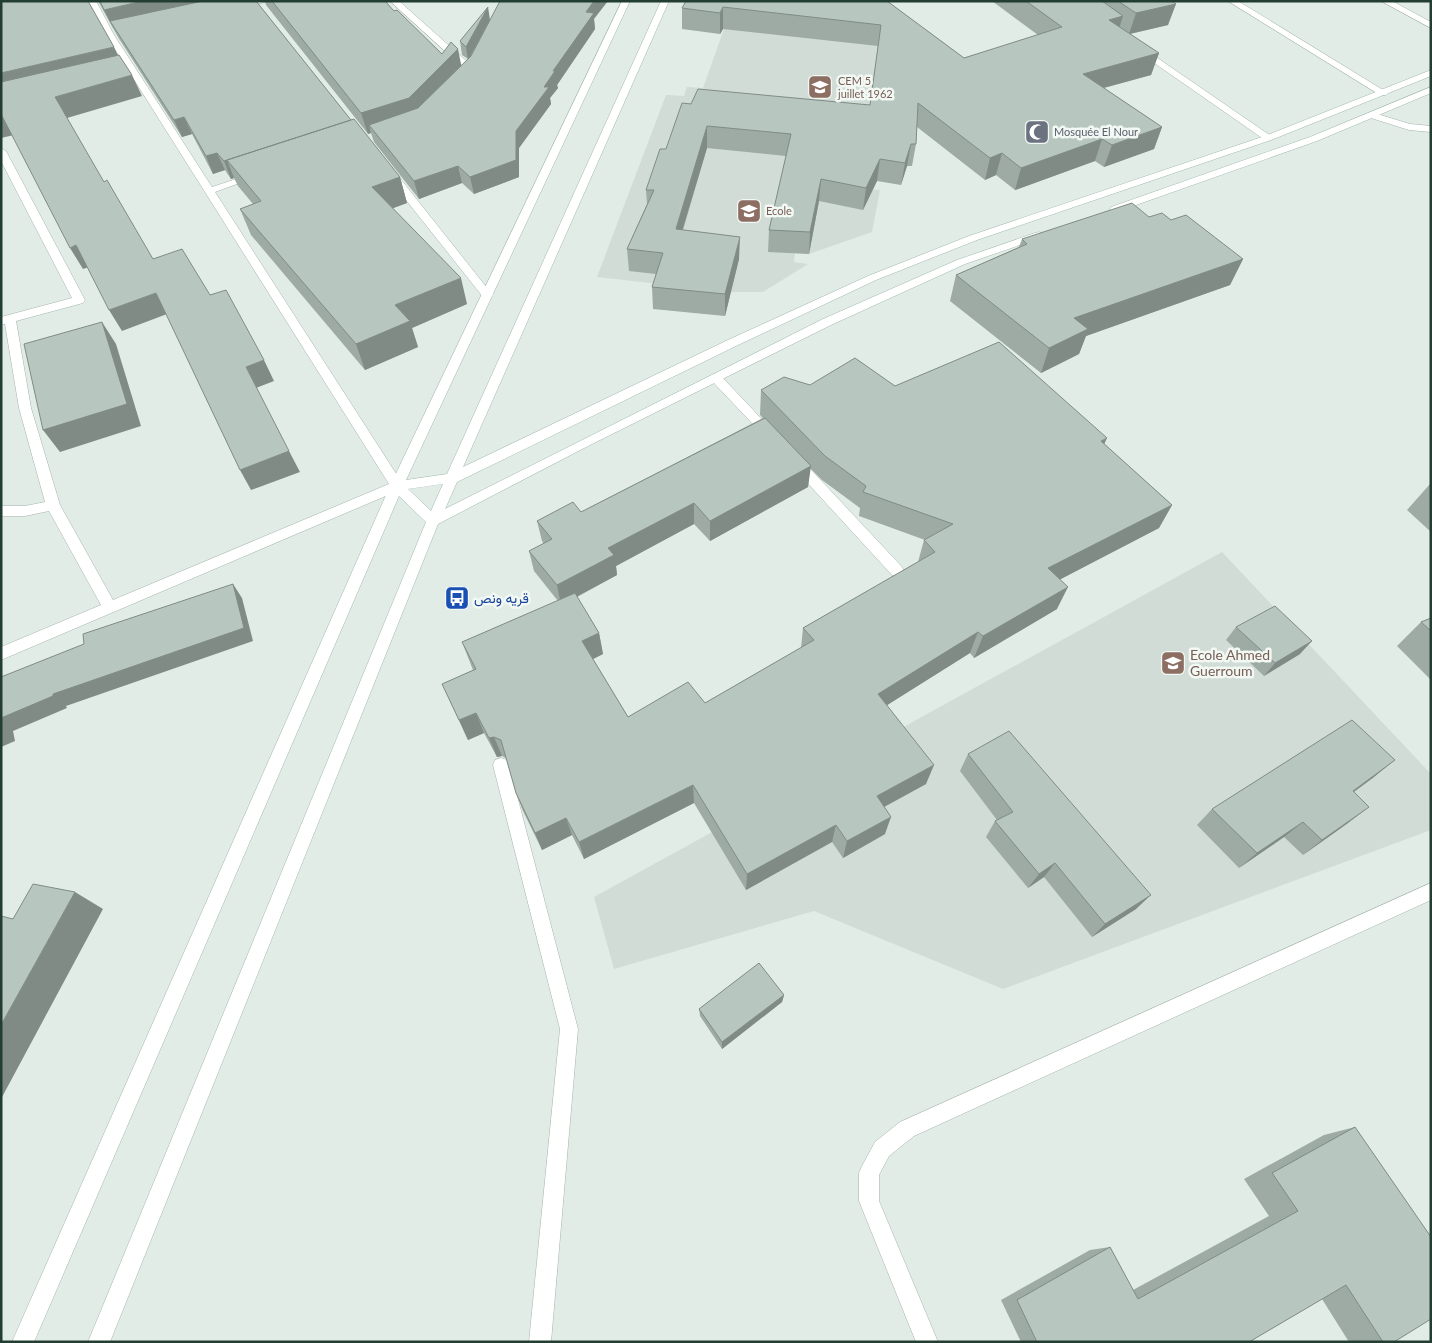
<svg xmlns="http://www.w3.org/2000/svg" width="1432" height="1343" font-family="Lato,Vazirmatn,sans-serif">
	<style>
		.built { fill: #d0dcd5 }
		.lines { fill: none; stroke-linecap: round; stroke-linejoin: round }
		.lane-casing { stroke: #a5b4ac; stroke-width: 1 }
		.street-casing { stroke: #a5b4ac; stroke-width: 1 }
		.secondary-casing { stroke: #a0b8ac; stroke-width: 1 }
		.lane { fill: #fff; fill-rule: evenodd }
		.street { fill: #fff; fill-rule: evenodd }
		.secondary { fill: #fff; fill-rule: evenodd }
		.wall { fill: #9daba4; fill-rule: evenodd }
		.shaded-wall { fill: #808b86 }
		.building { fill: #b7c7bf; stroke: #808b86 }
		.labels { text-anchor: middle; stroke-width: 5; stroke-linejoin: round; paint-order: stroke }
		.far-education-label { font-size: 11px; fill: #785e54; stroke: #f2f8f4; text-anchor: start }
		.far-worship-label { font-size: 11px; fill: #5b616d; stroke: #f2f8f4; text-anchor: start }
		.transit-label { font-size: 14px; fill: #164399; stroke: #f2f8f4; text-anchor: start }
		.education-label { font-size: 14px; fill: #785e54; stroke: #f2f8f4; text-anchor: start }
	</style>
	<rect width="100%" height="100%" fill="#e2ece6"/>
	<!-- built -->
	<path class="built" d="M825 1 925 53 915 120 912 166 890 165 846 188 880 190 872 232 809 254 795 253 794 262 808 264 763 292H731L597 277 666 95 684 96 687 87 703 88 724 29Z
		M1222 552 1431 774V830L1003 989 814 911 614 969 594 897Z"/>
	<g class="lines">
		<defs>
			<path id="lane" d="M1431 883V900L914 1136 889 1156 879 1175V1201L938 1342H916L859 1201V1173L862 1166 875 1142 900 1122Z"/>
			<path id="street" d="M88 1H96L114 35 212 187 254 173 259 176 215 192 404 486 402 489 1 660V647L101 605 49 511 25 516H1V506H25L45 502 19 408 5 324 1 325V317L72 298 1 161V148L6 151 85 300 83 303 16 321 31 408 60 505 113 600 389 484 106 35Z
				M253 1H269L238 9 234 7Z
				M390 1H399L473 67V71H467Z
				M1228 1H1238L1388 93 1386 95H1380Z
				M1381 1H1392L1431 22V28Z
				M1140 46 1271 136V140H1265L1137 51V47Z
				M1374 113 1410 124 1431 126V132L1409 130 1371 118V114Z
				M391 171 395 172 491 293 493 295 491 297H483L387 176V172Z
				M716 374 720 375 775 433 777 436 775 439H767L712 381 710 378 712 375Z
				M796 457 801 459 902 567 904 571 902 575 897 576 892 575 791 465 790 462 791 459Z
				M501 758 507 760 509 765 578 1029 551 1342H529L560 1029 493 765 495 760Z"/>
			<path id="secondary" d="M622 1H630L406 480 447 474 661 1H669L463 467 728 340 868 276 969 236 1265 136 1431 70V76L1271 140 977 240 876 280 736 346 457 482 445 509 823 319 957 260 1035 233 1039 232 1044 235 1043 237 965 264 831 325 590 445 438 524 110 1342H88L426 522 399 496 34 1342H12L390 486ZM443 484 431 511 408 489Z
				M1431 87V93L1317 141 1119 211H1111L1110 209 1111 207 1310 137Z"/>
		</defs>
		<!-- lane casing -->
		<use href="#lane" class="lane-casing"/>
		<!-- street casing -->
		<use href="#street" class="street-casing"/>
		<!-- secondary casing -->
		<use href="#secondary" class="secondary-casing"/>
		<!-- lane -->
		<use href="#lane" class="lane"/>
		<!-- street -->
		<use href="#street" class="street"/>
		<!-- secondary -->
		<use href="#secondary" class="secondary"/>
	</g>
	<!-- wall -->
	<path class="wall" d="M98 1H256L351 121 400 177 407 203 393 208 467 304 412 328 418 347 365 370 251 235 240 209 253 204 238 186 234 178 231 179 225 170 213 174 192 134 182 137 118 37Z
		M265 1H385L394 11 442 54 462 65 468 59 462 55 460 41 490 20 594 19 595 29 557 85 558 88 550 98 551 104 519 148V177L474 194 462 183 419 199 374 142 371 133 368 134 266 5Z
		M887 1 964 58 1038 35 992 1H1172L1168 25 1130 34 1159 53 1151 75 1104 88 1162 127 1154 149 1104 167 1095 161 1015 190 996 175 985 180 917 127 916 144 912 166H907L901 185 877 181 863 210 819 201 809 254 768 252 769 230 786 156 707 148 683 230 739 259 725 316 653 309 652 287 656 274 629 271 627 249 647 204 646 190 666 149 691 104 870 105 878 46 723 29 720 34 682 29V8Z
		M1149 217 1171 220 1243 259 1230 285 1086 336 1079 354 1041 373 950 301 956 275 1019 247 1022 239Z
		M810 385 895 386 1104 444 1172 505 1159 528 1060 579 1057 609 974 658 970 653 887 705 926 784 884 807 885 834 843 858 832 842 746 890 694 803 584 859 572 835 542 850 523 811 516 793 506 758 502 756 497 757 484 733 468 740 442 684 473 670 462 642 558 601 534 571 529 551 544 544 542 541 537 521 581 512 763 418 760 415 761 390ZM810 468 822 480 860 508 859 516 925 540H924L918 562 803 628 801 648 705 703 628 717 593 659 603 654 599 633 577 597 617 575 616 566 694 524 710 541 808 487Z
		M1430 484H1431V532L1407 510Z
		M1431 618V680L1397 646 1421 622Z
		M1236 627 1300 654 1264 676 1226 640Z
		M968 754 1136 909 1092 937 1044 877 1028 888 986 837 995 821 997 820 960 771Z
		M1374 777 1354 792 1348 823 1303 855 1284 837 1239 868 1197 825 1212 809Z
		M784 995 782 1002 722 1049 700 1016 699 1009Z
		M1355 1127 1394 1342H1349L1322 1299 1249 1342H1021L1001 1300 1090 1250 1110 1247 1133 1290 1269 1216 1244 1179 1324 1135Z"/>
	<!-- shaded-wall -->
	<path class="shaded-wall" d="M143 1H242L110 21 114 30 104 10Z
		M594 1H608L594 19 595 29 557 85 558 88 550 98 551 104 519 148V177L474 194 470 177 516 131 544 87 586 12Z
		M1176 4 1168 25 1129 34 1136 13Z
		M488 7 490 20 468 60 466 47Z
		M723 7V29L720 34V13Z
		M1123 16 1116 38 1109 20Z
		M114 47 124 68 1 96V73Z
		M458 49 462 69 414 118 369 125 371 133 368 134 361 113Z
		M1159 53 1151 75 1077 95 1083 74Z
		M132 75 142 96 67 118 55 97Z
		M1 114H2L14 135 1 138Z
		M184 117 192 134 182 137 174 120Z
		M351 120 227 160 234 178 231 179 224 161Z
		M707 126V148L676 251V229Z
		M1162 127 1154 149 1104 167 1112 145Z
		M1102 139 1095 161 1015 190 1021 168Z
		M911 144 907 166 901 185 905 163Z
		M217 153 225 170 213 174 206 156Z
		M1002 153 996 175 985 180 990 158Z
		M880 159 877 181 863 210 866 188Z
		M458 166 462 183 419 199 414 181Z
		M400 177 407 203 380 213 372 187Z
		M821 179 819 201 809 254 810 232Z
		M740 237 739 259 725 316V294Z
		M76 245 89 267 83 269 70 248Z
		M1243 259 1230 285 1086 336 1079 354 1041 373 1049 348 1074 318Z
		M461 278 467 304 412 328 418 347 365 370 356 344 395 305Z
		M156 293 167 314 122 331 109 310Z
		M102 322 116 344 141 426 60 452 43 430Z
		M264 360 274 381 256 388 246 367Z
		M1107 438 1096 462 1101 441Z
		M289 451 300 472 251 490 240 470Z
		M811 466 808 487 710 541V521Z
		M694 503V524L616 566 617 575 561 605 557 585 608 548Z
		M1172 505 1159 528 1038 591 1048 568Z
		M233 584 242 598 253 641 66 706 67 708 13 731 15 741 1 747V718L53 694Z
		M1068 587 1057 609 974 658 983 636Z
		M978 632 970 653 873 714 878 694Z
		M599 633 603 654 587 662 582 641Z
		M1312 641 1300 654 1264 676 1275 663Z
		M476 713 484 733 468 740 459 720Z
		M494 737 502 756 497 757 489 738Z
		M1395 760 1374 777 1333 807 1353 791Z
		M934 765 926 784 871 814 877 796Z
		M693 785 694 803 584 859 579 842Z
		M1369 807 1348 823 1303 855 1322 840Z
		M891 817 885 834 843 858 847 841Z
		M566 818 572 835 542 850 535 833Z
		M1303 822 1284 837 1239 868 1257 853Z
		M836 825 832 842 746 890 747 874Z
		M1055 863 1044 877 1028 888 1039 874Z
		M75 892 103 909 1 1099V1025Z
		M1151 895 1136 909 1092 937 1105 924Z
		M784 995 782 1002 722 1049V1042Z"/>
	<!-- building -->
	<path class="building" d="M1 1H88L114 47 1 73Z
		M100 1H143L104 10Z
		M203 1H256L351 120 224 161 217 153 206 156 184 117 174 120 110 21Z
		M272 1H385L394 11 397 10 442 54 451 42 458 49 409 98 361 113Z
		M500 1H594L586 12 594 13 553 71H555L544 87H549L516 131V160L470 177 458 166 414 181 369 125 418 108 471 56Z
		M686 1H887L964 58 1062 27 1026 1H1102L1123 16 1109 20 1159 53 1083 74 1162 127 1112 145 1102 139 1021 168 1002 153 990 158 918 103 916 144H911L905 163 880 159 866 188 821 179 810 232 769 230 791 134 707 126 676 229 740 237 725 294 652 287 663 253 627 249 654 190H646L660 149H666L682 103 691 104 698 89 870 105 881 25 723 7 720 13 682 8Z
		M1118 1H1172L1176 4 1136 13Z
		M488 7 466 47 460 41Z
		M119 55 132 75 55 97 104 182 107 180 153 259 182 249 210 295 226 290 264 360 246 367 289 451 240 470 156 293 109 310 76 245 70 248 1 114V82Z
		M354 119 400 177 372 187 461 278 395 305 410 321 356 344 240 209 261 201 227 160Z
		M1132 203 1149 217 1162 213 1171 220 1186 215 1243 259 1074 318 1088 329 1049 348 956 275 1027 244 1022 239Z
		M102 322 127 404 43 430 24 344Z
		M999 342 1107 438 1101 441 1172 505 1048 568 1068 587 983 636 978 632 878 694 934 765 877 796 891 817 847 841 836 825 747 874 693 785 579 842 566 818 535 833 516 793 501 740 494 737 489 738 476 713 459 720 442 684 476 669 462 642 575 593 599 633 582 641 628 717 688 682 705 703 814 640 803 628 935 552 924 540 953 524 863 492 866 486 825 456 761 390 784 377 810 385 855 358 895 386Z
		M765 418 811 466 710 521 694 503 608 548 614 555 557 585 529 551 552 539 537 521 573 502 581 512Z
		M233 584 244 628 53 694V696L1 718V677L84 644 83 634Z
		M1275 606 1312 641 1275 663 1236 627Z
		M1431 618V631L1421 622Z
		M1352 720 1395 760 1353 791 1369 807 1322 840 1303 822 1257 853 1212 809Z
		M1009 731 1151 895 1105 924 1055 863 1039 874 995 821 1013 812 968 754Z
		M33 884 75 892 1 1025V916L13 919Z
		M759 963 784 995 722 1042 699 1009Z
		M1355 1127 1431 1237V1319L1394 1342H1383L1346 1285 1249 1342H1037L1017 1300 1110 1247 1138 1299 1298 1211 1272 1173Z"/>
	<!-- icons -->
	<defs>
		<symbol id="school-square" viewBox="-11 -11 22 22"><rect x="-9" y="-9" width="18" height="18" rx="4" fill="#8d6e63" stroke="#f2f8f4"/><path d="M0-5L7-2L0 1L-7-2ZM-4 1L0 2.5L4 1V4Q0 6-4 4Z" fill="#fff"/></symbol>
		<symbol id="mosque-square" viewBox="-11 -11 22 22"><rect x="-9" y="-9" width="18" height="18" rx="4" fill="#6b7280" stroke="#f2f8f4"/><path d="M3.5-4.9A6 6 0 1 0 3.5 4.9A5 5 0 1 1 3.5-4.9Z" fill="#fff"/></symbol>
		<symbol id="bus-square" viewBox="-11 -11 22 22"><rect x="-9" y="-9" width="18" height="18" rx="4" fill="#1a4fb4" stroke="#f2f8f4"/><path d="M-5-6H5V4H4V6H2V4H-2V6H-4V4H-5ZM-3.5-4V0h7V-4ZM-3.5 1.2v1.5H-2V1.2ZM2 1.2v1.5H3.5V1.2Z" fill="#fff"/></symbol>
	</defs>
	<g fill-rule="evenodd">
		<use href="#school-square" x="806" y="73" width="28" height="28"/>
		<use href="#mosque-square" x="1023" y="118" width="28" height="28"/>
		<use href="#school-square" x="735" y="197" width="28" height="28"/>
		<use href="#bus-square" x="443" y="584" width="28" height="28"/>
		<use href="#school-square" x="1159" y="649" width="28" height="28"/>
	</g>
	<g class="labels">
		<!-- far-education labels -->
		<g class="far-education-label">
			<text x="838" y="85">CEM 5<tspan x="838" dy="13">juillet 1962</tspan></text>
			<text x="766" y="215">Ecole</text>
		</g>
		<!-- far-worship labels -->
		<g class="far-worship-label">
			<text x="1054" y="136">Mosquée El Nour</text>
		</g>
		<!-- transit labels -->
		<g class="transit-label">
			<text x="474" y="603">قريه ونص</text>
		</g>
		<!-- education labels -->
		<g class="education-label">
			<text x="1190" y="660">Ecole Ahmed<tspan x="1190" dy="16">Guerroum</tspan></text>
		</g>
	</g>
	<!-- border -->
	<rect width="1432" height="1343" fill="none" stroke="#223d32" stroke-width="5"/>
</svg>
